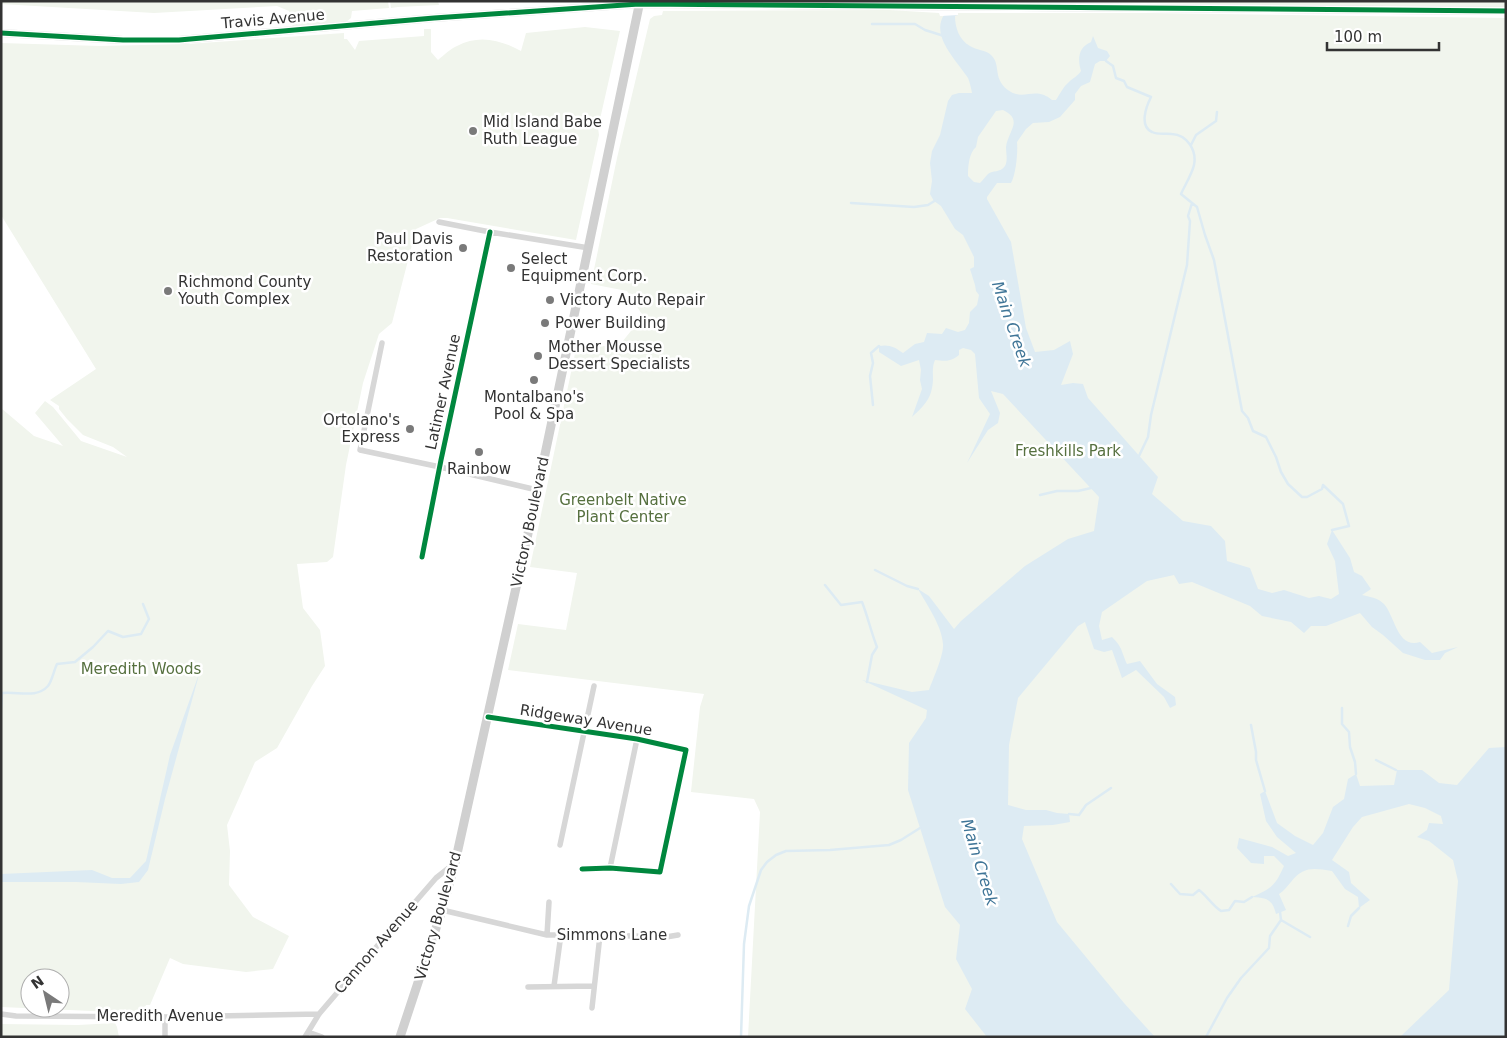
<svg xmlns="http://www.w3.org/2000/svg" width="1507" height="1038" font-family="'DejaVu Sans',sans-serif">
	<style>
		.green { fill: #f1f5ed; fill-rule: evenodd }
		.water { fill: #ddebf3; fill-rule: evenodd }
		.pier { fill: #fff }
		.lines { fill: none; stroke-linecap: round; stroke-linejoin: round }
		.stream { stroke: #ddebf3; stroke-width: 2.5 }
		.minor { stroke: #d7d7d7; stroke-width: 5.5 }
		.tertiary { stroke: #d7d7d7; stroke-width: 8 }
		.secondary { stroke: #d0d0d0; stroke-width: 9 }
		.cycleway-casing { stroke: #fff; stroke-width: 8 }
		.cycleway { stroke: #00873e; stroke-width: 5 }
		.poi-dot { fill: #7a7a7a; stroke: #fff; stroke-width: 2 }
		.labels { text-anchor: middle; stroke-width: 5; stroke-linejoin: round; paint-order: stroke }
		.street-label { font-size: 15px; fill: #333; stroke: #fff }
		.poi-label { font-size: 15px; fill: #333; stroke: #fff; text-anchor: start }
		.park-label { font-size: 15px; fill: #56703f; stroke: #fff }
		.water-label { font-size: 16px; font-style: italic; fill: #3f7597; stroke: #fff }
	</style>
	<rect width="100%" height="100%" fill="#fff"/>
	<!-- green -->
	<path class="green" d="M1 1H388L389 8 352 11 351 18 346 22 293 26 288 22 289 14V11L277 6 154 13 1 4Z
		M390 1H438L439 5 398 7 391 8Z
		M1031 1H1506V7L1331 6Z
		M889 10 939 13 940 16 957 15 958 13H1149L1506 18V1037H748L760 812 754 799 691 792 700 707 704 694 508 670 518 624 566 630 577 573 530 567 577 344 618 347 643 316 627 291 591 284 617 158 650 19 654 16 662 15 663 11Z
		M585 27 620 31 598 128 599 135 576 240 447 218H440L416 229 392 323 379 334 363 383 346 465 333 557 327 562 297 564 303 608 320 630 325 666 312 686 277 748 255 762 227 825 230 851 229 885 253 917 289 936 273 969 246 972 183 964 170 958 150 1005H146L144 1009 137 1013 1 1007V408L34 436 63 446 35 413 45 401 53 407 81 441 127 457 113 447 83 435 67 419 59 409V406L50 400 96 369 1 215V43L100 46 187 44 344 33V39H347L355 50 359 41 424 36V29H431V52L438 60C444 55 450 49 457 46 479 34 501 40 521 51L526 33ZM30 978H60V1008H25L26 1006H30Z
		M115 1023 117 1027 119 1037H1V1024L78 1025Z"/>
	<!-- water -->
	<path class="water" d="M958 1V15L955 16C955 27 959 40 970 46 976 50 986 50 991 55 1002 65 991 80 1011 92 1025 100 1036 86 1052 100H1056C1060 94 1063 87 1069 82 1073 78 1078 76 1081 71 1077 58 1079 47 1091 42L1093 36 1098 48 1107 51 1110 56 1106 61H1100L1095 64 1090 82 1081 86 1075 94V100L1060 117 1049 122 1033 123 1026 129 1017 142C1018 152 1016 174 1011 183H997L987 197V199L1011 242 1026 328 1035 352 1054 350 1070 341 1073 354 1061 385 1073 383 1083 384 1088 398 1158 477 1152 494 1183 521 1211 526 1225 541 1227 561 1250 568 1258 589 1272 593 1284 590 1309 598 1319 596 1331 599 1339 594 1335 561 1327 544 1332 530 1350 558 1354 572 1362 576 1371 589 1362 595C1371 597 1378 598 1384 604 1395 616 1397 649 1420 642L1432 653 1458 647 1445 653 1440 660H1425L1403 653 1383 635 1372 627 1360 613 1326 626H1311L1304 633 1291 622 1262 616 1250 606 1192 582 1179 584 1174 575 1147 581 1102 612 1099 626 1102 640 1112 637C1123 648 1121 651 1127 664L1140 661 1157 684 1175 697 1176 705 1170 708 1164 697 1136 670 1122 678 1112 650 1104 652 1094 649 1085 622 1078 626 1018 698 1009 745 1008 805 1026 810H1046L1057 813 1069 814 1070 822 1053 825 1024 826 1022 839 1057 922 1124 1003 1155 1037H987L965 1009 972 989 956 959 960 925 945 907 908 790 909 743 926 718 927 710 862 680 912 692 929 690C933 679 944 655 943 644 942 626 927 605 918 589L929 596 954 629 961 621 1025 566 1068 539 1094 531 1099 497 1003 394 991 391 1000 413 998 423 988 430 967 463 990 414 979 398 975 354 971 350 963 348 959 350V355C951 362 945 361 935 360 932 367 933 373 933 380 932 398 925 405 912 417L922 389 920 380 921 370 919 360 901 366 879 352V346C889 344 895 347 903 353L915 344 924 342 927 333 942 334 946 328 958 332 965 330 969 323 970 312 977 305 979 295 976 291 975 285 970 269 974 267V257L963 235 955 229 941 206 934 201 930 194 932 181 930 163 932 151 940 135 948 101 952 95 959 93H972C971 88 970 83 968 78 958 62 930 36 944 15 947 10 953 5 958 1ZM1003 110C1024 120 1008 131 1006 147 1006 153 1008 161 1005 166 1000 173 993 170 988 174 985 177 982 181 980 183L974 182 968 176C968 166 969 153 976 147L978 137 996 111Z
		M200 671 165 799 148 870 139 882 121 884 76 882H1V874L92 870 112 878H130L146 861 170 755Z
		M1506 747V1037H1400L1449 990 1458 881 1453 860 1429 841 1417 837 1427 830 1429 823 1443 824 1441 816 1425 808 1409 804 1362 817 1353 827 1332 860 1349 872 1351 883 1370 900 1359 908 1358 897 1345 889 1332 871C1314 868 1303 866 1291 882 1287 886 1284 891 1279 894L1286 910 1276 914C1272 898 1266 898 1252 897 1272 888 1275 886 1284 866L1274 856H1264V864L1251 863 1237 848 1239 838 1272 847 1288 856 1296 853 1277 837 1266 821 1260 794 1265 791 1277 823 1295 836 1313 845 1323 833 1333 807 1344 799 1348 779 1356 774 1360 786 1394 785 1397 770H1422L1439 783 1457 785 1489 748Z"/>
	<!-- pier -->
	<path class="pier" d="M939 1H958V15L941 16Z"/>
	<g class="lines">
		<!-- stream -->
		<path class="stream" d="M872 24H915L925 30 944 36
			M1106 61 1113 66 1116 78 1124 81 1127 87 1151 97C1146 107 1139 126 1152 132 1158 135 1166 133 1172 134 1187 135 1197 150 1194 165 1192 174 1185 185 1181 194L1197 207 1205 235 1214 260 1242 411 1248 418 1253 431 1266 437 1276 457 1281 472 1288 484 1302 497H1307L1322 489 1323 485 1343 504 1349 526 1332 530
			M1191 145 1196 135 1216 121 1217 112
			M851 203 914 207 928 205 936 200
			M873 405 870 376 873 363 871 353 879 346
			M1139 456 1148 437 1151 415 1187 265 1190 221 1188 216 1192 203
			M1040 495 1057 491H1078L1091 488
			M875 570 907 586 918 589
			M825 585 841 605 862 602C868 617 871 632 877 647L872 655 867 682
			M1342 708V724L1349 732 1350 747 1355 762 1356 774
			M1 709 2 693C18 691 36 699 48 686 52 681 54 670 57 664L75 662 93 647 108 631 123 637 141 634 149 619 143 604
			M1251 725 1256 752V760L1265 791
			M1376 760 1396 770
			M1069 814 1079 815 1086 805 1111 788
			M1171 884 1180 894 1193 895 1199 890C1207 896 1212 905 1221 911L1229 910 1235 901 1244 902 1252 897
			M1280 912 1281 920 1310 937
			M1348 926 1351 916 1359 908
			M741 1037 744 944 749 906 761 870 767 862 776 855 786 851 830 850 889 845 901 840 920 828
			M1206 1037 1227 998 1241 978 1269 948 1270 936 1281 920"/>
		<!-- minor -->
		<path class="minor" d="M439 222 490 232 589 248
			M382 343 360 450 440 467 537 490
			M422 557 441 460 490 232
			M488 717 637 739 686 750 660 872 610 868 582 869
			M560 845 594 686
			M610 868 637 739
			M442 910 547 935H600L666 937 678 935
			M547 935 549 902
			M554 986 561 934
			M528 987 594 986
			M592 1008 600 935
			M1 1014 16 1016 165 1017 319 1014
			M165 1017V1037
			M308 1032 322 1037
			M305 1037 319 1014 384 938 436 878 455 863"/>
		<!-- tertiary -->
		<path class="tertiary" d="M1 33 123 40H179L434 18 639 4 1506 11"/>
		<!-- secondary -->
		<path class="secondary" d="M400 1037 442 910 455 863 535 502 640 1"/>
		<defs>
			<path id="cycleway" d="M1 33 123 40H179L434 18 639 4 1506 11
				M422 557 441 460 490 232
				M488 717 637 739 686 750 660 872 610 868 582 869"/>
		</defs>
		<!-- cycleway casing -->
		<use href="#cycleway" class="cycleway-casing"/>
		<!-- cycleway -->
		<use href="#cycleway" class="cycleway"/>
	</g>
	<!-- markers -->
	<g class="poi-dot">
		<circle cx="473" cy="131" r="5"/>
		<circle cx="463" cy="248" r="5"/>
		<circle cx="511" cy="268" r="5"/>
		<circle cx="168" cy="291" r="5"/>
		<circle cx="550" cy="300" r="5"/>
		<circle cx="545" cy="323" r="5"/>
		<circle cx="538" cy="356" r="5"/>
		<circle cx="534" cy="380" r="5"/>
		<circle cx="410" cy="429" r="5"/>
		<circle cx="479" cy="452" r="5"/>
	</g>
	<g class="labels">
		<!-- street labels -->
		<g class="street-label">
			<text transform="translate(273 19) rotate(-5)" y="5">Travis Avenue</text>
			<text transform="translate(443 392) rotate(-78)" y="5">Latimer Avenue</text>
			<text transform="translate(530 522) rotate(-78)" y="5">Victory Boulevard</text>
			<text transform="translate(586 720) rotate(9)" y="5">Ridgeway Avenue</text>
			<text transform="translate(438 916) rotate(-74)" y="5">Victory Boulevard</text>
			<text x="612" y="940">Simmons Lane</text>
			<text transform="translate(376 947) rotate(-49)" y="5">Cannon Avenue</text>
			<text x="160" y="1021">Meredith Avenue</text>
		</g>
		<!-- poi labels -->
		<g class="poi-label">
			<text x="483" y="127">Mid Island Babe<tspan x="483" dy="17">Ruth League</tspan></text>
			<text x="453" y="244" text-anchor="end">Paul Davis<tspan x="453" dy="17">Restoration</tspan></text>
			<text x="521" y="264">Select<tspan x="521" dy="17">Equipment Corp.</tspan></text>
			<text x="178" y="287">Richmond County<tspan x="178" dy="17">Youth Complex</tspan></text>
			<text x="560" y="305">Victory Auto Repair</text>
			<text x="555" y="328">Power Building</text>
			<text x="548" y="352">Mother Mousse<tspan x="548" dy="17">Dessert Specialists</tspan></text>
			<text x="534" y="402" text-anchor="middle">Montalbano's<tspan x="534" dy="17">Pool &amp; Spa</tspan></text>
			<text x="400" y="425" text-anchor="end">Ortolano's<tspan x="400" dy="17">Express</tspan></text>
			<text x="479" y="474" text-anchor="middle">Rainbow</text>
		</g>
		<!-- park labels -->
		<g class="park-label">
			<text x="1068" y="456">Freshkills Park</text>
			<text x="623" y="505">Greenbelt Native<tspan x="623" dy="17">Plant Center</tspan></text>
			<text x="141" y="674">Meredith Woods</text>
		</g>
		<!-- water labels -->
		<g class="water-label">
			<text transform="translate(1012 324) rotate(71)" y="6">Main Creek</text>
			<text transform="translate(980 862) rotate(73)" y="6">Main Creek</text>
		</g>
	</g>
	<!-- border -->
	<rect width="1507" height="1038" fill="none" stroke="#333333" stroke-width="5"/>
	<!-- north arrow -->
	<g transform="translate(45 993) rotate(325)"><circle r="24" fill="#ffffff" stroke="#adadad"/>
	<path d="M0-4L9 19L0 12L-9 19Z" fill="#7a7a7a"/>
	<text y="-8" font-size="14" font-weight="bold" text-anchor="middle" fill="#333333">N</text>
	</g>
	<!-- scale -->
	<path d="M1327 42v8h112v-8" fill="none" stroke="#333333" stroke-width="2.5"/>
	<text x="1334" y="42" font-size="15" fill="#333333" stroke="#ffffff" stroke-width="4" paint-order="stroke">100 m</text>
</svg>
